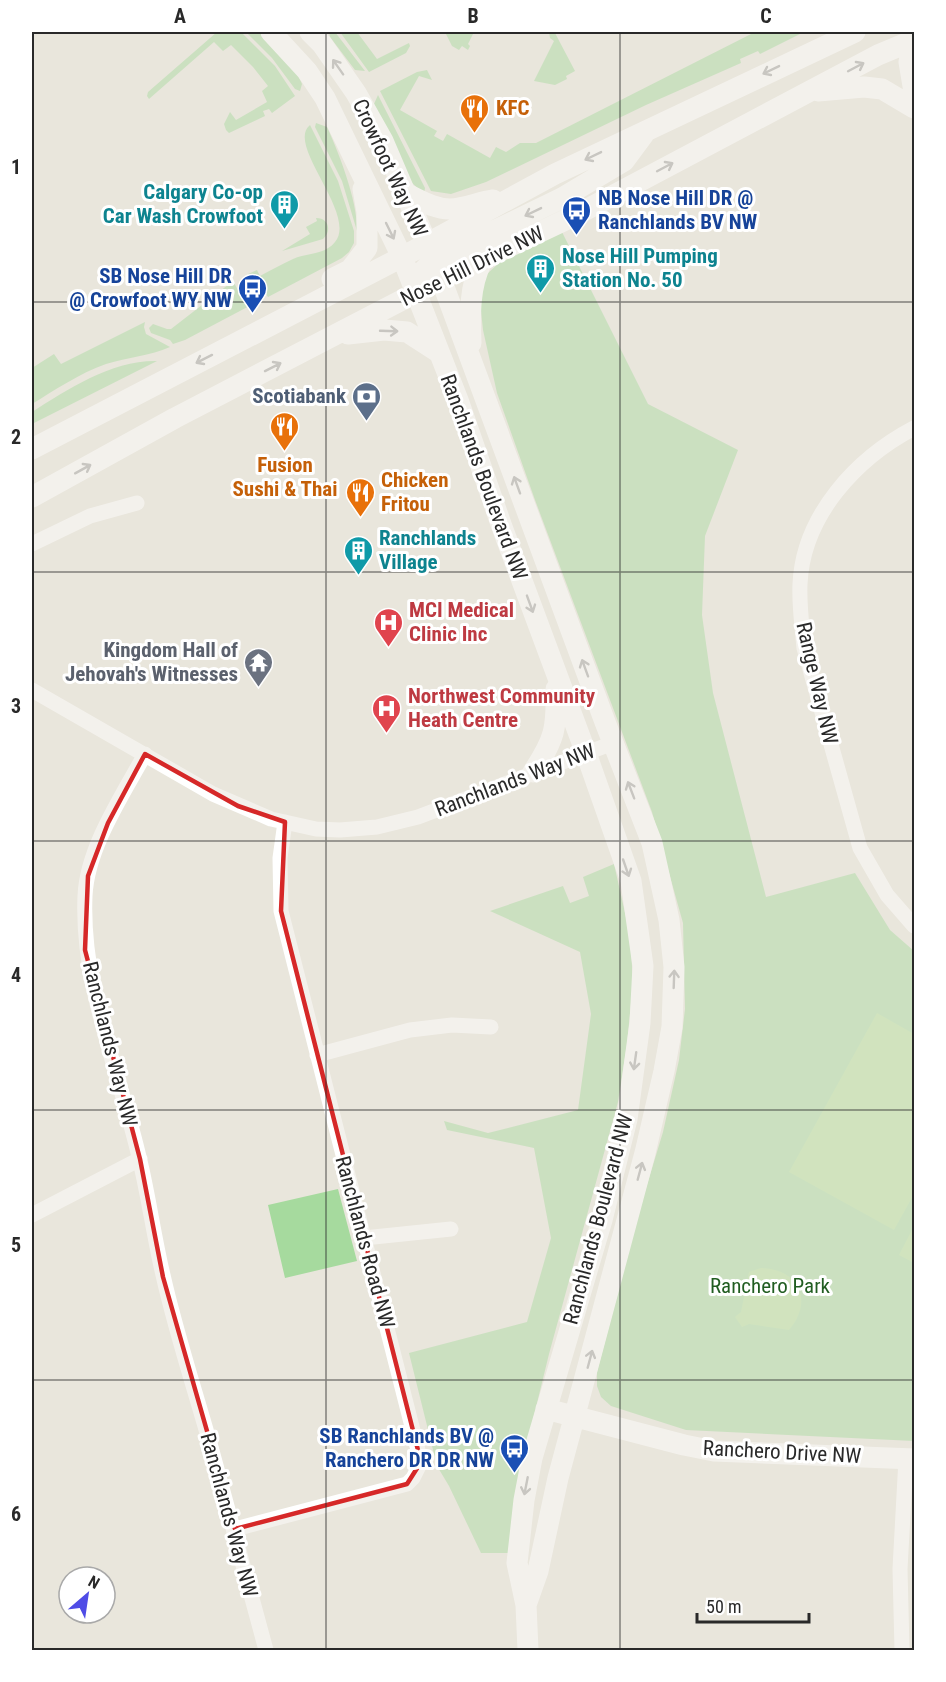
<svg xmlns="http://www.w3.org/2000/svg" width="946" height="1682" font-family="'Roboto Condensed',sans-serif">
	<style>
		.green { fill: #a6da9e }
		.pitch { fill: #b4e19a }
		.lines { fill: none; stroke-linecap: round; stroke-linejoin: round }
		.street { stroke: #fff; stroke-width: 15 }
		.secondary { stroke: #fff; stroke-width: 21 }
		.oneway { stroke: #9f9f9f }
		.marked { fill: none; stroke: #d62828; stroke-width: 4.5; stroke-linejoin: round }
		.grid { fill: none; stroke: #292929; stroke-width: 1.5; stroke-opacity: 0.55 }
		.labels { text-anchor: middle; stroke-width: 6; stroke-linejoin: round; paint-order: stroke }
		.food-label { font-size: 21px; font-weight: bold; fill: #c56008; stroke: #fff; text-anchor: start }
		.street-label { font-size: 21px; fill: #292929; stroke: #fff }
		.culture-label { font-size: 21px; font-weight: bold; fill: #0d838f; stroke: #fff; text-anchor: start }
		.transit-label { font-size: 21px; font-weight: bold; fill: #164399; stroke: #fff; text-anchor: end }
		.service-label { font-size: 21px; font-weight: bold; fill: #4e5e75; stroke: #fff; text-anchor: end }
		.health-label { font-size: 21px; font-weight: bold; fill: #be3a42; stroke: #fff; text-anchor: start }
		.worship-label { font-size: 21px; font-weight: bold; fill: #5b616d; stroke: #fff; text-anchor: end }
		.park-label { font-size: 21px; fill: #215d21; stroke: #fff }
		.neatline { fill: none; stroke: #292929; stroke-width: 2 }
		.grid-label { font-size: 20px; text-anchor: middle; font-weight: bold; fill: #292929 }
	</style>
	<rect width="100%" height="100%" fill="#e9e6dc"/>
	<!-- green -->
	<path class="green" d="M217 32H241L275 66 295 96 272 113 269 109 263 111 265 116 229 133 226 130 224 124 230 112 236 120 267 102 262 91 268 86 253 67 231 45 223 51 214 42 149 99 147 96 148 92Z
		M246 32H259C272 44 296 67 302 84L300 91 295 89 272 58Z
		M329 32H335L365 71 355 70 330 37Z
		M340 32H357L377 59 409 43 410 46 406 53 369 72Z
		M445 32H474L468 44 470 46 468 50 462 46 459 50 452 46Z
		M549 32H558L555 33 575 71 566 76 567 79 555 85 534 81 554 41 550 38Z
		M755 32H804L760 54 758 51 740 59 741 63 646 105 486 182 451 194 431 191 380 91 417 72 427 70 432 80 419 76 400 110 437 131 434 136 443 141 447 134 490 158 496 147 506 152 520 143H536Z
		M378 95 425 188 424 194 411 182 374 104Z
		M316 123 327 127C339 153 358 202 357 231L342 181 315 127Z
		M310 125 338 181 354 231V243L349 252 342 258 268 297 266 294 258 298 259 301 185 340 173 344 170 340 151 333 149 328 153 324 167 329H171L233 281 239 292 253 285 248 274 257 270 260 276C271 270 282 264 293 259 306 253 325 255 335 242 358 214 285 145 310 125Z
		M316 218C329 218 332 231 323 239L282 251 310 234 306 227 317 221Z
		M561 230 648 404 738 450 705 536 702 615 713 693 766 897 855 873 890 930 914 951V1441L686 1430 611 1406 601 1397 597 1386V1372L640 1208 663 1132 679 1060 685 1009 683 923 652 812 535 500 497 393 483 330 479 292 487 274 501 261Z
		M145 322 144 327 146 334 170 347C150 356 128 357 106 364 80 373 55 390 32 404V368L54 354 61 364Z
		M157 361 32 424V412C68 389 112 360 157 361Z
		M614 864 630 935 633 982 627 1044 618 1102 549 1354 516 1489 509 1553H481L449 1486 437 1466 409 1353 527 1322 551 1238 534 1148 447 1130 444 1121 488 1133 578 1110 591 1014 580 952 490 911 563 886 570 903 589 896 583 877Z
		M338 1189 357 1261 285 1278 268 1205Z"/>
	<!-- pitch -->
	<path class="pitch" d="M877 1013 914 1034V1194L894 1230 789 1172Z
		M914 1226V1263L899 1255Z
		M761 1268C799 1269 814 1301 789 1330L749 1324 742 1327 735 1317 741 1312 749 1272Z"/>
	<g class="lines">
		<!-- street -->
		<path class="street" d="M914 428C857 458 803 515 800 584 799 605 802 626 804 648L860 848 887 895 914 926
			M32 544 90 516 137 503
			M32 690 213 794 271 819 316 829 340 830 377 827 418 817 613 743
			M145 754C122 796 87 848 85 896 81 988 120 1072 140 1161 149 1199 154 1237 163 1275 176 1333 195 1390 211 1447 230 1515 248 1583 266 1650
			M317 1055 410 1030 452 1025 491 1027
			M32 1215 140 1159
			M364 1238 451 1229
			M235 1529 407 1484 413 1478 421 1462 281 911 280 858 285 822
			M902 1650 900 1569 906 1459"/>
		<!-- secondary -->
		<path class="secondary" d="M271 32 307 71 325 98 402 257 458 400 502 527 586 753 631 881 643 966 640 1023 627 1119 602 1220 532 1458 524 1500 517 1563 526 1605 528 1650
			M310 32 322 44 356 93 383 141 434 260 605 722 652 843 669 920 674 967 672 1027 664 1071 645 1153 558 1478 538 1571 526 1605
			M914 45 909 62 914 92
			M818 91 864 87 882 89 914 108
			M405 193C420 200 434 209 450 209 464 209 479 202 493 200
			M423 271 434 260 562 198 624 161 644 134
			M332 279 350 270 367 248V212L363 189
			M348 334 384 330 407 332 438 352
			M471 343C470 314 469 287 482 261
			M32 449 402 257 555 174 855 32
			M32 497 175 418 456 272 580 213 878 55 914 40
			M533 772C555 739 557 728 556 689
			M546 1409 684 1445 714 1451 914 1459"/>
	</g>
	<!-- one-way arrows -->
	<defs><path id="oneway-shaft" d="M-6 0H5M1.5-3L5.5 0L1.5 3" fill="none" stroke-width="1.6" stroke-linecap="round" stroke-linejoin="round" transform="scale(1.5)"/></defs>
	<g class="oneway">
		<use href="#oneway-shaft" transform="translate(338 67) rotate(-125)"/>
		<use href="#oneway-shaft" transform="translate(856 67) rotate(-28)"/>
		<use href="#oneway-shaft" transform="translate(771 70) rotate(154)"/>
		<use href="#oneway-shaft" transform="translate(593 156) rotate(154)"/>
		<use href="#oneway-shaft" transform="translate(665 167) rotate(-28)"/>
		<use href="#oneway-shaft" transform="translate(533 212) rotate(154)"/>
		<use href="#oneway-shaft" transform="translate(390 231) rotate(64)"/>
		<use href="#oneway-shaft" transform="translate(389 331) rotate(2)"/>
		<use href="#oneway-shaft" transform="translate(204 359) rotate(153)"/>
		<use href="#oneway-shaft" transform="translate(273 367) rotate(-27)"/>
		<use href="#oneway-shaft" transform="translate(83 469) rotate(-29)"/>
		<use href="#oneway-shaft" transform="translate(517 485) rotate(-110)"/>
		<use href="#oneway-shaft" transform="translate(530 604) rotate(70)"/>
		<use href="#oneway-shaft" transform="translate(585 668) rotate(-110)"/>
		<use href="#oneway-shaft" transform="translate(631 790) rotate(-111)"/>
		<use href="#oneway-shaft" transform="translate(626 868) rotate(71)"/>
		<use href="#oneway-shaft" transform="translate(674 979) rotate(-88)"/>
		<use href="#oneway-shaft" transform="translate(635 1061) rotate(98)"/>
		<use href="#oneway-shaft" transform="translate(640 1171) rotate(-75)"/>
		<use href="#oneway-shaft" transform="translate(590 1359) rotate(-75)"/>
		<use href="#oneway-shaft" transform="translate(526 1486) rotate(101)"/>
	</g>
	<!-- marked area -->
	<path d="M0 0H946V1682H0ZM145 754 238 806 285 822 281 911 421 1462 407 1484 235 1529 163 1277 140 1159 85 950 88 876 108 823Z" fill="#e9e6dc" fill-opacity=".55" fill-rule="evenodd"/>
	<path class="marked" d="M145 754 238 806 285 822 281 911 421 1462 407 1484 235 1529 163 1277 140 1159 85 950 88 876 108 823Z"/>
	<!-- grid -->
	<path class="grid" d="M326 32V1650M620 32V1650M32 302H914M32 572H914M32 841H914M32 1110H914M32 1380H914"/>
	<!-- icons -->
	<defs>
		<symbol id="restaurant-pin" viewBox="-11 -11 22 30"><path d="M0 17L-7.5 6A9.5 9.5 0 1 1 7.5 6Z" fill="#e8710a" stroke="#fff"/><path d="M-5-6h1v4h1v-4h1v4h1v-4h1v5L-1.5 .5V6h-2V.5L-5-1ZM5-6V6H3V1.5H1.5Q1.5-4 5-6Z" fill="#fff"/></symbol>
		<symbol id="building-pin" viewBox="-11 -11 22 30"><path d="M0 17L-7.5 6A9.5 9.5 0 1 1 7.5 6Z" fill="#0f9aa8" stroke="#fff"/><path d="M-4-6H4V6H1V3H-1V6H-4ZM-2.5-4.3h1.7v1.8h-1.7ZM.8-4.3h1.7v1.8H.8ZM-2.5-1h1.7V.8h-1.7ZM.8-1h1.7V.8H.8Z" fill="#fff"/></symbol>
		<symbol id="bus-pin" viewBox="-11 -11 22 30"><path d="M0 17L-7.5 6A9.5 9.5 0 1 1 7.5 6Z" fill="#1a4fb4" stroke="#fff"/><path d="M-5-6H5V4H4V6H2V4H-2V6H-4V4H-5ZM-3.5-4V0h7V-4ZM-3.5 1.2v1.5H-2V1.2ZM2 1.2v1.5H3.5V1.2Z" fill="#fff"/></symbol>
		<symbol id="bank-pin" viewBox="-11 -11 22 30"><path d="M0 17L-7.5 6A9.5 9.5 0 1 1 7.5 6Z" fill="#5c6f8a" stroke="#fff"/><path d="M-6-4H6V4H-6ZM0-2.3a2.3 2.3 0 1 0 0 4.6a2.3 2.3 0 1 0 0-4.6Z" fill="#fff"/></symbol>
		<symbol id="hospital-pin" viewBox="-11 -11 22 30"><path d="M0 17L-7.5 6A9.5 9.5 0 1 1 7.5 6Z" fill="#e0444e" stroke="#fff"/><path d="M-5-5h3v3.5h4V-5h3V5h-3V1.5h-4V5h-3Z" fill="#fff"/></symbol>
		<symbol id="temple-pin" viewBox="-11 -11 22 30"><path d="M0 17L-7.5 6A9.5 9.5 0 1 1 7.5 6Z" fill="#6b7280" stroke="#fff"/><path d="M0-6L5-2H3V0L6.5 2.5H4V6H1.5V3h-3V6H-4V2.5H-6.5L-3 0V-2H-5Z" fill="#fff"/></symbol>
	</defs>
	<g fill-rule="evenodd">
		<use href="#restaurant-pin" x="458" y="92" width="33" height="45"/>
		<use href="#building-pin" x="268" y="188" width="33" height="45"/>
		<use href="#bus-pin" x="560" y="194" width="33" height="45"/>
		<use href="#building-pin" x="524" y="252" width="33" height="45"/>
		<use href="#bus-pin" x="236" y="272" width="33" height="45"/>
		<use href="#bank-pin" x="350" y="380" width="33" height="45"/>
		<use href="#restaurant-pin" x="268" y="410" width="33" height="45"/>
		<use href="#restaurant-pin" x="344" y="476" width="33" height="45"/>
		<use href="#building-pin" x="342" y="534" width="33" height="45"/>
		<use href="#hospital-pin" x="372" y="606" width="33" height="45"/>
		<use href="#temple-pin" x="242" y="646" width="33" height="45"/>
		<use href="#hospital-pin" x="370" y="692" width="33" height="45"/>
		<use href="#bus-pin" x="498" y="1432" width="33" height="45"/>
	</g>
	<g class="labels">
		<!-- food labels -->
		<g class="food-label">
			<text x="496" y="115">KFC</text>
			<text x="285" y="472" text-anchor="middle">Fusion<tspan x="285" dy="24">Sushi &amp; Thai</tspan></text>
			<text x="381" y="487">Chicken<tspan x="381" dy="24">Fritou</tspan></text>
		</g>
		<!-- street labels -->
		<g class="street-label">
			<text transform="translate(390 168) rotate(65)" y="7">Crowfoot Way NW</text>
			<text transform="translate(472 266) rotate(-26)" y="7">Nose Hill Drive NW</text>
			<text transform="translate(484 477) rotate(70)" y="7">Ranchlands Boulevard NW</text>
			<text transform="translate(817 683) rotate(77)" y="7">Range Way NW</text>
			<text transform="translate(515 780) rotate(-21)" y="7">Ranchlands Way NW</text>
			<text transform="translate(110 1044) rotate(76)" y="7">Ranchlands Way NW</text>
			<text transform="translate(598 1219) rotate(-75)" y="7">Ranchlands Boulevard NW</text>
			<text transform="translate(365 1242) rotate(75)" y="7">Ranchlands Road NW</text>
			<text transform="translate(782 1452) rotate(3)" y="7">Ranchero Drive NW</text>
			<text transform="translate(229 1515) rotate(75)" y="7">Ranchlands Way NW</text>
		</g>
		<!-- culture labels -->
		<g class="culture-label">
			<text x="263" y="199" text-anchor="end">Calgary Co-op<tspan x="263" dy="24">Car Wash Crowfoot</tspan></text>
			<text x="562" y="263">Nose Hill Pumping<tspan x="562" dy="24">Station No. 50</tspan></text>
			<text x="379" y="545">Ranchlands<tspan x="379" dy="24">Village</tspan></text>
		</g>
		<!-- transit labels -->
		<g class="transit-label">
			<text x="598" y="205" text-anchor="start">NB Nose Hill DR @<tspan x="598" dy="24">Ranchlands BV NW</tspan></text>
			<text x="232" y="283">SB Nose Hill DR<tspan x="232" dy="24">@ Crowfoot WY NW</tspan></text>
			<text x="494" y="1443">SB Ranchlands BV @<tspan x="494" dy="24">Ranchero DR DR NW</tspan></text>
		</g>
		<!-- service labels -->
		<g class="service-label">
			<text x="346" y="403">Scotiabank</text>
		</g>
		<!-- health labels -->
		<g class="health-label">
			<text x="409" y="617">MCI Medical<tspan x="409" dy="24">Clinic Inc</tspan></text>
			<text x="408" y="703">Northwest Community<tspan x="408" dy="24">Heath Centre</tspan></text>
		</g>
		<!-- worship labels -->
		<g class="worship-label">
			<text x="238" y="657">Kingdom Hall of<tspan x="238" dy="24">Jehovah's Witnesses</tspan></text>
		</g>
		<!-- park labels -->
		<g class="park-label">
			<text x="770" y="1293">Ranchero Park</text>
		</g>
	</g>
	<!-- border -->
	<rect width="946" height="1682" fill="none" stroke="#ffffff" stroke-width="66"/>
	<!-- north arrow -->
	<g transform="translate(87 1595) rotate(29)"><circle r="28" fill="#ffffff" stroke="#a9a9a9" stroke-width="1.5"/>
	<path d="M0-4.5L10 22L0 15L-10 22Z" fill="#4f4ce6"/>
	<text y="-9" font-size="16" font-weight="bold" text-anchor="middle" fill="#292929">N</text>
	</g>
	<!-- scale -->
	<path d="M697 1613v9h112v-9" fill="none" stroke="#292929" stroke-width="3"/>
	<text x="706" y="1613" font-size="18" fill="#292929" stroke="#ffffff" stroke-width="4.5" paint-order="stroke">50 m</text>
	<rect x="33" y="33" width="880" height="1616" class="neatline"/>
	<g class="grid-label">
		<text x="180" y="23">A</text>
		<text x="473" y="23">B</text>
		<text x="766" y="23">C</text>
		<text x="16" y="174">1</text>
		<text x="16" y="444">2</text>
		<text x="16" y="713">3</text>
		<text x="16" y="982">4</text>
		<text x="16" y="1252">5</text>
		<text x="16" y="1521">6</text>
	</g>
</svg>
